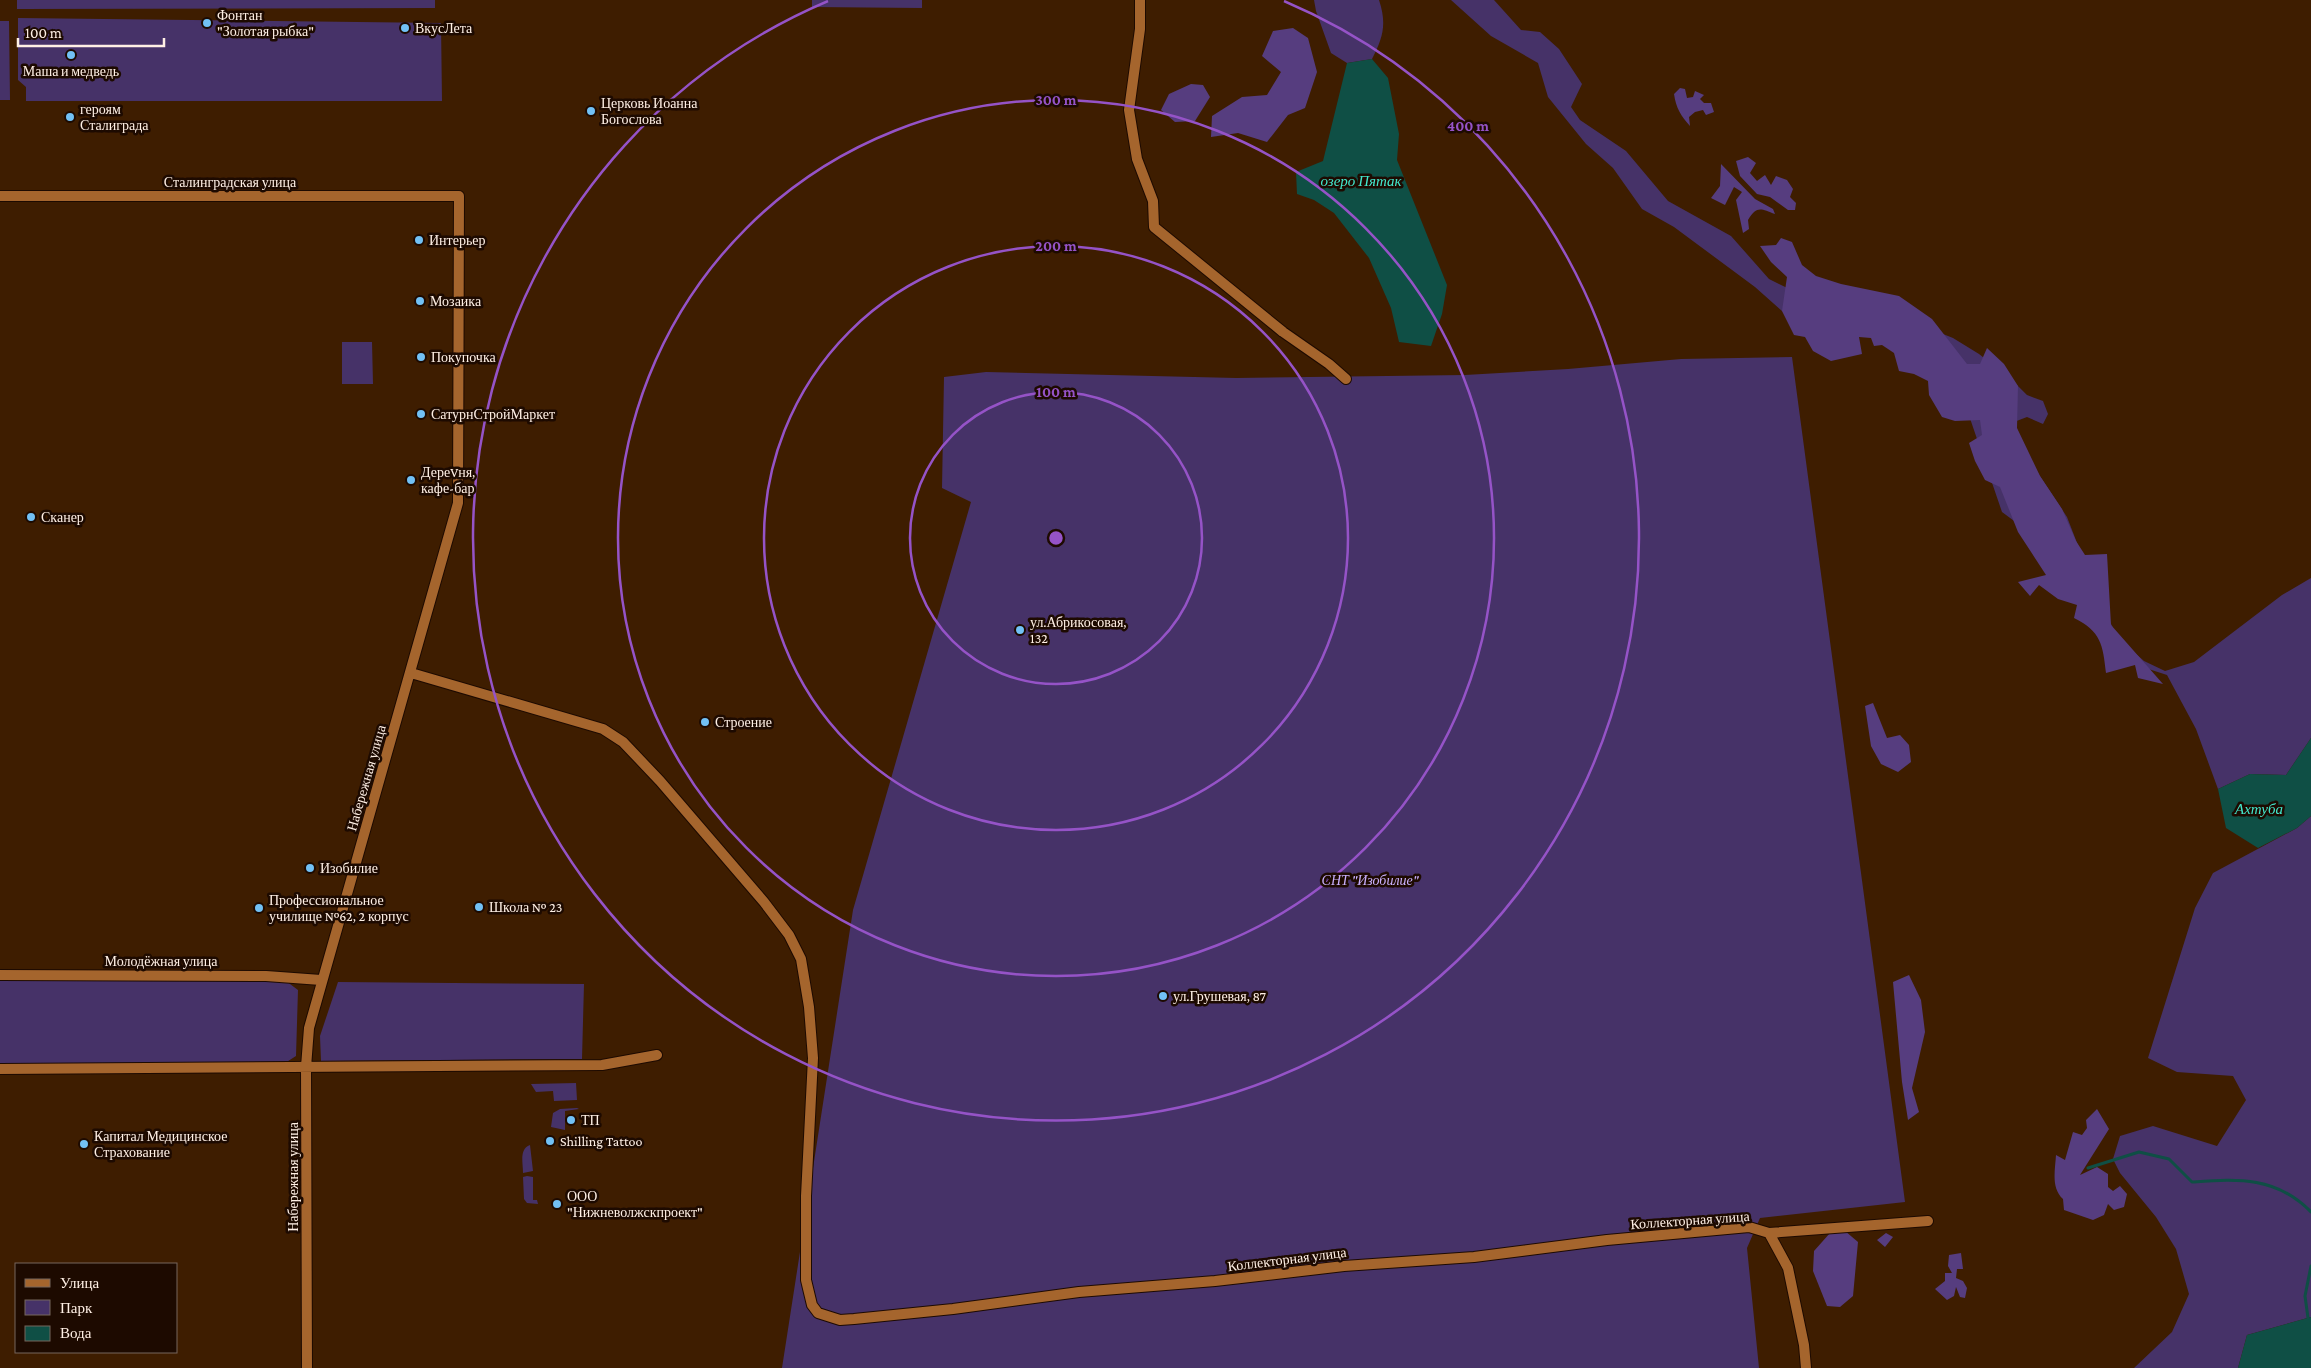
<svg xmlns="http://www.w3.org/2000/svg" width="2311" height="1368" font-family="'Crimson Pro',serif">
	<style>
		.green { fill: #463268 }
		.forest { fill: #563d7f }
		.water { fill: #0f4f45 }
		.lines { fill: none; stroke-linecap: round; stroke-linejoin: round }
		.stream { stroke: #0f4f45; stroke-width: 3 }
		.minor-casing { stroke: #1d0a00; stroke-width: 12 }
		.minor { stroke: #a5652d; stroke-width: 10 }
		.ring { fill: none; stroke: #9553c7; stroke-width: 2.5 }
		.poi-dot { fill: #72c1f5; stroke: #1d0a00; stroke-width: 2 }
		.labels { text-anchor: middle; stroke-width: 5; stroke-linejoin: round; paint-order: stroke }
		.poi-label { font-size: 14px; fill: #fff0e5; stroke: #1d0a00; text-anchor: start }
		.street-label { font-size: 14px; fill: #fff0e5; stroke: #1d0a00 }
		.park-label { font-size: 14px; font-style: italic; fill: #cab1fe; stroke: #1d0a00 }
		.water-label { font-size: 15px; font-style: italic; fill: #43e7cc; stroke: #1d0a00 }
		.centre { fill: #9553c7; stroke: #1d0a00; stroke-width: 2.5 }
		.ring-label { font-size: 15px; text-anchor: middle; font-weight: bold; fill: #9553c7; stroke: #1d0a00; stroke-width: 5; stroke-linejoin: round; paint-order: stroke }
	</style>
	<rect width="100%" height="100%" fill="#3e1d00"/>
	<!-- green -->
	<path class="green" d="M17 0H435V8L17 9Z
		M812 0H922V8L812 7Z
		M1314 0H1379C1387 24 1383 38 1372 59L1347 63 1331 53 1316 11Z
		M1451 0H1494L1521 30 1540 32 1559 49 1582 84 1571 107 1580 120 1626 151 1668 201 1731 236 1769 279 1814 301 1913 322 1953 338 1979 354 2013 381 2027 395 2043 401 2048 414 2043 424 2027 417 2014 422 2030 461 2067 517 2101 605 2119 639 2144 661 2165 671 2194 662 2282 595 2311 578V738L2286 775 2250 774 2218 789 2196 729 2167 675 2127 662 2041 541 2002 512 1948 354 1827 328 1782 311 1755 287 1674 227 1642 209 1613 168 1586 144 1548 97 1538 63 1491 36Z
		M18 18 441 23 442 101H26V87L18 80Z
		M0 21H9L10 100H0Z
		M342 342H372L373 384H342Z
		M1792 357 1905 1202 1760 1218 1747 1248 1759 1368H782L853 910 971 502 942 488 944 377 986 372 1236 378 1465 375 1568 369 1681 359Z
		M2311 816V1317L2247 1335 2238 1368H2134L2172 1332 2189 1294 2176 1249 2156 1217 2120 1173 2113 1159 2120 1136 2153 1126 2217 1146 2246 1100 2233 1076 2177 1072 2148 1058 2195 908 2213 873 2297 828Z
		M0 980 286 981 298 990 296 1056 285 1063 0 1067Z
		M338 982 584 984 582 1059 321 1061 320 1036Z
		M576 1083 577 1100 554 1101 553 1091 536 1092 531 1084Z
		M577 1108 579 1109 565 1111V1130L551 1127 553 1113 560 1109Z
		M530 1145 533 1171 523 1173C523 1163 519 1149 530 1145Z
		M527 1176 533 1177V1200H537L538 1204 527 1203 524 1199 523 1177Z"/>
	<!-- forest -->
	<path class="forest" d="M1293 28 1308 38 1317 72 1305 108 1288 115 1267 142 1238 133 1211 137 1212 116 1242 97 1267 95 1281 72 1262 56 1273 31Z
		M1191 84 1203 85 1210 97 1195 121 1175 122 1161 110 1169 94Z
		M1680 88 1685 89 1687 98 1693 97 1695 91 1704 95 1700 99 1704 103H1711L1714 112 1706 115 1703 110 1695 112 1689 117 1690 126C1681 116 1676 108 1674 94Z
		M1748 157 1756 163 1750 173 1757 181 1765 175 1771 185 1776 176 1787 180 1793 189 1790 197 1796 203 1795 210H1788L1770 197 1757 194 1740 176 1736 161Z
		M1721 164 1755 199 1773 209 1775 214C1761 209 1757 205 1748 220L1749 229 1743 233 1736 200 1742 192 1734 187 1725 205 1711 198 1720 186Z
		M1781 238 1792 242 1802 265 1816 276 1841 284 1899 296 1932 319 1967 364H1980L1987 348 2004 364 2018 386 2017 428 2040 476 2062 509 2076 541 2085 555 2107 554 2111 625 2163 684 2138 678 2135 665 2106 673C2103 645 2101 631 2074 618L2077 605 2058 599 2039 585 2030 596 2018 582 2046 575 2018 532 2000 487 1985 480 1975 461 1969 443 1982 435 1980 420 1955 421 1942 417 1929 395 1928 381 1914 374 1899 371 1894 353 1882 345 1874 346 1871 338 1859 337 1862 354 1831 361 1813 351 1805 337 1794 335 1782 311 1787 277 1771 262 1760 246 1776 245Z
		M1873 703 1887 738 1900 735 1909 745 1911 762 1898 772 1881 764 1871 746 1865 706Z
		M1909 975 1921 1000 1925 1032 1912 1088 1919 1112 1908 1120 1902 1082 1893 982Z
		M2097 1109 2109 1129 2080 1175 2097 1167 2108 1174V1187L2113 1191 2120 1186 2127 1194 2124 1207 2114 1210 2108 1204 2104 1215 2093 1220 2064 1210 2063 1199C2051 1188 2055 1171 2056 1155L2065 1160 2073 1132 2082 1135 2087 1128 2086 1120Z
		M1845 1231 1858 1242 1853 1296 1840 1307 1827 1306 1813 1271 1814 1251 1830 1233Z
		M1886 1233 1893 1237 1885 1247 1877 1240Z
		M1961 1253 1963 1269H1957L1956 1278 1963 1281 1967 1288 1965 1298 1960 1297 1956 1287 1954 1296 1947 1300 1935 1289 1945 1281V1273H1952L1948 1266 1949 1255Z"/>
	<!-- water -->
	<path class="water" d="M1372 59 1388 78 1399 134 1397 160 1447 285 1442 314 1431 346 1399 342 1391 308 1369 258 1334 213 1314 200 1297 194 1296 172 1323 161 1347 63Z
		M2311 738V816L2297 828 2258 848 2226 828 2218 789 2250 774 2286 775Z
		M2311 1317V1368H2238L2247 1335Z"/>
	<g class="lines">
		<!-- stream -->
		<path class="stream" d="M2088 1168 2139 1152 2169 1159 2192 1182C2238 1179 2276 1176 2311 1212
			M2308 1318 2305 1296 2311 1266"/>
		<defs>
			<path id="minor" d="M1140 0V29L1129 110 1137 159 1153 201 1154 227 1283 332 1329 364 1346 379
				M0 196H459L458 503 309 1028 306 1067 307 1368
				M411 673 603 729 623 742 660 781 764 902 789 935 801 959 809 1007 813 1058 806 1196V1280L812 1305 818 1313 840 1320 854 1319 953 1309 1079 1292 1215 1281 1344 1266 1474 1257 1607 1240 1749 1227 1769 1233 1928 1221
				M0 975 266 976 321 980
				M0 1069 602 1065 657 1055
				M1769 1233 1788 1268 1804 1345 1806 1368"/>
		</defs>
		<!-- minor casing -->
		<use href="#minor" class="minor-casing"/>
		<!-- minor -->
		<use href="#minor" class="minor"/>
	</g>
	<!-- distance rings -->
	<g class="ring">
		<circle cx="1056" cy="538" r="146"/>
		<circle cx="1056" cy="538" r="292"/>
		<circle cx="1056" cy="538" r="438"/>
		<path d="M1284 1A583 583 0 1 1 828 1"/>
	</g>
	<!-- markers -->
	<g class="poi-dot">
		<circle cx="207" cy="23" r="5"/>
		<circle cx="405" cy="28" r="5"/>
		<circle cx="71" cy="55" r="5"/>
		<circle cx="591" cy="111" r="5"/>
		<circle cx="70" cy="117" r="5"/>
		<circle cx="419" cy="240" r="5"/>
		<circle cx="420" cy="301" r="5"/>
		<circle cx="421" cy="357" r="5"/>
		<circle cx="421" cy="414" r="5"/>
		<circle cx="411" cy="480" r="5"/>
		<circle cx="31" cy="517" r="5"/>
		<circle cx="1020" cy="630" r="5"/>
		<circle cx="705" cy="722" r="5"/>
		<circle cx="310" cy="868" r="5"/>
		<circle cx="479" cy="907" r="5"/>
		<circle cx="259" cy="908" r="5"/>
		<circle cx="1163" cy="996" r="5"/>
		<circle cx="571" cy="1120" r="5"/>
		<circle cx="550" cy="1141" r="5"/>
		<circle cx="84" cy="1144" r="5"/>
		<circle cx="557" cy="1204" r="5"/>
	</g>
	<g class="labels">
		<!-- poi labels -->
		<g class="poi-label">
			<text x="217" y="20">Фонтан<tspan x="217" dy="16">"Золотая рыбка"</tspan></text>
			<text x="415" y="33">ВкусЛета</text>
			<text x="71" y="76" text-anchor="middle">Маша и медведь</text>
			<text x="601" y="108">Церковь Иоанна<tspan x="601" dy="16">Богослова</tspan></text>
			<text x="80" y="114">героям<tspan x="80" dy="16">Сталиграда</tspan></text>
			<text x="429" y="245">Интерьер</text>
			<text x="430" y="306">Мозаика</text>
			<text x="431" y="362">Покупочка</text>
			<text x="431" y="419">СатурнСтройМаркет</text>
			<text x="421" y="477">ДереVня,<tspan x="421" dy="16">кафе-бар</tspan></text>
			<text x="41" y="522">Сканер</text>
			<text x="1030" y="627">ул.Абрикосовая,<tspan x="1030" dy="16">132</tspan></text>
			<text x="715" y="727">Строение</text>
			<text x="320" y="873">Изобилие</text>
			<text x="269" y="905">Профессиональное<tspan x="269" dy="16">училище №62, 2 корпус</tspan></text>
			<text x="489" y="912">Школа № 23</text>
			<text x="1173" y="1001">ул.Грушевая, 87</text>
			<text x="581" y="1125">ТП</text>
			<text x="94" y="1141">Капитал Медицинское<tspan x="94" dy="16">Страхование</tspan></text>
			<text x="560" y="1146">Shilling Tattoo</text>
			<text x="567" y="1201">ООО<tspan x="567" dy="16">"Нижневолжскпроект"</tspan></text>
		</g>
		<!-- street labels -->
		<g class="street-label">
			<text x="230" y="187">Сталинградская улица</text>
			<text transform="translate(366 778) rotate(-74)" y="5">Набережная улица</text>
			<text x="161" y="966">Молодёжная улица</text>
			<text transform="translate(293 1177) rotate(-90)" y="5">Набережная улица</text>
			<text transform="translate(1690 1220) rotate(-4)" y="5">Коллекторная улица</text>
			<text transform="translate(1287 1259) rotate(-7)" y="5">Коллекторная улица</text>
		</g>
		<!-- park labels -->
		<g class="park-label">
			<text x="1370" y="885">СНТ "Изобилие"</text>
		</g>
		<!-- water labels -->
		<g class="water-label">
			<text x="1361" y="186">озеро Пятак</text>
			<text x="2259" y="814">Ахтуба</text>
		</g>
	</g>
	<circle cx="1056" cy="538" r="8" class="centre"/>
	<g class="ring-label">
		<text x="1056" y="105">300 m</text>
		<text x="1468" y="131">400 m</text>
		<text x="1056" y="251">200 m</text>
		<text x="1056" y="397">100 m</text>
	</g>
	<!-- legend -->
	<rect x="15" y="1263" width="162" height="90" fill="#1d0a00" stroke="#77665c"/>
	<rect x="25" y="1279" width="25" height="8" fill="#a5652d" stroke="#77665c"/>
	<text x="60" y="1288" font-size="15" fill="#fff0e5">Улица</text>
	<rect x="25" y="1300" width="25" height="15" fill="#463268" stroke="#77665c"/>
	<text x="60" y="1313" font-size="15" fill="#fff0e5">Парк</text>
	<rect x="25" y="1326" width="25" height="15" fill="#0f4f45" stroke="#77665c"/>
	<text x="60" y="1338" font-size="15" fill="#fff0e5">Вода</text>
	<!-- scale -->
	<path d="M18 38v8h146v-8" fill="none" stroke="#fff0e5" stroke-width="2.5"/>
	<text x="25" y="38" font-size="15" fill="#fff0e5" stroke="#1d0a00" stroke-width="4" paint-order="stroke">100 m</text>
</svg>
